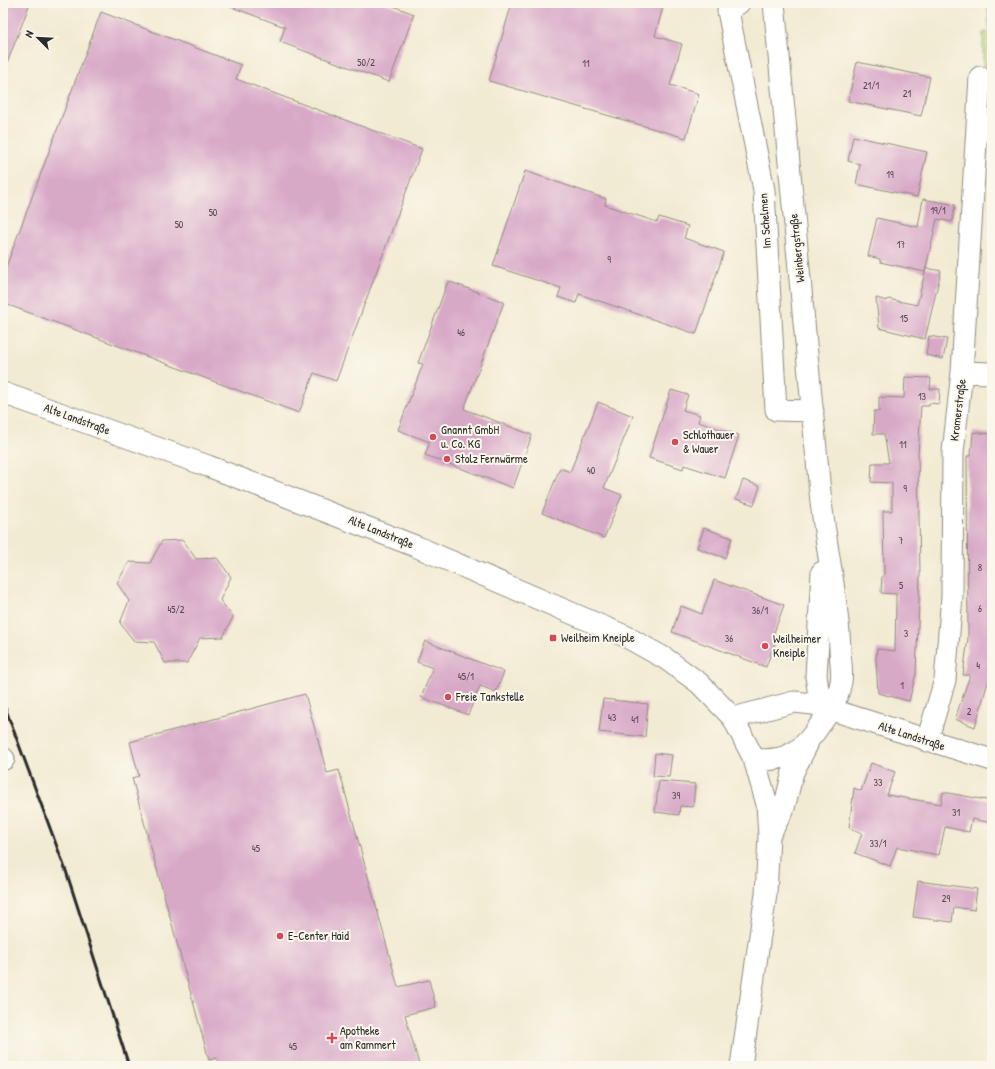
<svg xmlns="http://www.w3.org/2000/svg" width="995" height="1069" font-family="'Patrick Hand',sans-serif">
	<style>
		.green { fill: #b1c468; stroke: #6e784a }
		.building { fill: #d8a8c7 }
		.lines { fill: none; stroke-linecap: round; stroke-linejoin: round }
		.minor-casing { stroke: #8e8b7f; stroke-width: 23 }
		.minor { stroke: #fff; stroke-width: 21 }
		.rail { stroke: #2b2b2b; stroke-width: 3 }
		.poi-dot { fill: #d1495b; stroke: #fbf7ec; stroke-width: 1.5 }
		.labels { text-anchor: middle; stroke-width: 4; stroke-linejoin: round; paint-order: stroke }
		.number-label { font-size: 10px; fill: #564a52 }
		.street-label { font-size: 12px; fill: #2b2b2b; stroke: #fbf7ec }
		.poi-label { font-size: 12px; fill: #2b2b2b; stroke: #fbf7ec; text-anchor: start }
	</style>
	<rect width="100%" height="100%" fill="#fbf7ec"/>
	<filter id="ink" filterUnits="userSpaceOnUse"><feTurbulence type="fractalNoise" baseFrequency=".025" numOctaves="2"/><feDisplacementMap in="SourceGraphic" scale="8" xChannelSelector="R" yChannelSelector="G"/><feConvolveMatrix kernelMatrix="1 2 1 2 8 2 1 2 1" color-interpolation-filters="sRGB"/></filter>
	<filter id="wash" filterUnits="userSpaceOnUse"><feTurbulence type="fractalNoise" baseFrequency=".012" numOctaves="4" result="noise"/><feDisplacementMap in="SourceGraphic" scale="16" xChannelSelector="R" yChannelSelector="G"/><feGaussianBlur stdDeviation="0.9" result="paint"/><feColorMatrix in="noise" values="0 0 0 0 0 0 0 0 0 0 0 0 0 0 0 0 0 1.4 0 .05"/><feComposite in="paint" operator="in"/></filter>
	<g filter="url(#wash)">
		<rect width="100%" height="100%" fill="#f2ebd3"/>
		<!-- green -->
		<path class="green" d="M988 3H992V76L983 71V33L989 31Z"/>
		<g id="blocks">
			<!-- building -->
			<path class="building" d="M3 3H30L4 71H3Z
				M226 3H385L414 14 389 82 280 42 285 27 226 5Z
				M512 3H664L655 36 682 44 670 85 699 94 686 138 489 81Z
				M101 12 241 65 236 79 422 149 336 381 314 373 299 413 3 303V275Z
				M857 62 930 77 921 116 848 101Z
				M853 136 927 152 917 197 856 184 860 164 848 161Z
				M525 171 606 199 605 205 657 222 659 217 688 226 684 238 724 252 696 334 579 294 576 303 558 297 561 288 493 266Z
				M923 199 955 205 952 222 937 219 925 272 880 262V259L868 256 877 218 918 227Z
				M926 268 941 271 925 339 879 328 876 298 887 301 888 299 917 305Z
				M448 281 504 302 464 409 532 435 513 488 425 455 430 442 398 430 423 364 418 363Z
				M929 336 947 339 943 359 926 355Z
				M905 377 931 378 930 389H940L939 404 929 403V406H921L918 454 920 575 916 674 909 701 878 693 876 661 877 649 895 651 896 601V594L881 593 882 576H884L883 511H892V483L871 482 872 463H889L884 434H873L874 411 879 412V397L904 398Z
				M671 390 688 395 683 410 700 415 698 422 739 435 725 478 684 465 683 469 649 458Z
				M598 402 633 416 604 488 622 495 604 538 542 513 560 468 570 472Z
				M973 432 990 434 992 473V668L975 727 955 719 970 675H963L968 638 967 456H971Z
				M743 480 760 486 754 505 736 499Z
				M704 528 732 538 725 558 697 548Z
				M183 540 196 559 217 558 231 577 220 600 233 617 223 637 200 638 187 663H165L154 642 134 641 120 623 129 601 117 583 129 562 150 563 162 541Z
				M714 580 784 605 772 638 776 640 766 667 672 632 681 606 702 614Z
				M425 641 504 672 496 692 480 686 468 715 421 697 433 668 417 662Z
				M305 694 327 773 339 770 398 987 429 980 436 1007 405 1015 419 1064 411 1066H219L217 1058 209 1060 132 778 139 776 130 742Z
				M603 699 648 704 645 737 599 732Z
				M655 753 672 755 669 777 653 776Z
				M871 763 895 772 887 795 941 804 943 792 992 801V823L972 819 969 832 945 827 939 855 897 847 890 866 855 853 862 833 849 828 854 788 861 791Z
				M659 781 695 784 693 807 680 806 679 815 655 812Z
				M918 881 977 889 974 910 954 907 952 922 913 917Z"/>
		</g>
	</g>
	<g filter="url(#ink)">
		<use href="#blocks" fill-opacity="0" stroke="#8e8b7f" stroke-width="1"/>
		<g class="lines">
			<defs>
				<path id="minor" d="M739 3 728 11 764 190 776 410 813 411
					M962 372 992 373
					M3 393 208 466 415 546 625 636 666 659 699 683 733 718 754 759 767 804 769 836 766 894 741 1066
					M822 572 816 676 819 696 832 709
					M733 718 794 702 813 704 992 760
					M927 741 945 680 952 596 953 452 962 372 980 77
					M3 758 4 759
					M754 759C781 762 798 755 814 733 826 717 837 703 841 682 843 672 840 659 840 649 838 596 825 545 820 492L774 3
					M769 836 784 808 793 772 807 745"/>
			</defs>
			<!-- minor casing -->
			<use href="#minor" class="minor-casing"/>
			<!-- minor -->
			<use href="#minor" class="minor"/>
			<!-- rail -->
			<path class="rail" d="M3 702 66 871 129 1066"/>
		</g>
	</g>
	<!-- markers -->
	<g class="poi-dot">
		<circle cx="433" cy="437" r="4"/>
		<circle cx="675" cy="442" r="4"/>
		<circle cx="447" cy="459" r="4"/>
		<rect x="549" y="634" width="8" height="8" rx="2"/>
		<circle cx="765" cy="646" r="4"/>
		<circle cx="448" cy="697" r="4"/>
		<circle cx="280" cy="936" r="4"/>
		<path d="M330 1032h4v4h4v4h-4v4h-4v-4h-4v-4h4z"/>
	</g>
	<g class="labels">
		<!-- number labels -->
		<g class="number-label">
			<text x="366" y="66">50/2</text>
			<text x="586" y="67">11</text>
			<text x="871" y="89">21/1</text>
			<text x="907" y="97">21</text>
			<text x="890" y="178">19</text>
			<text x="938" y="214">19/1</text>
			<text x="213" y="216">50</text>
			<text x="179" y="228">50</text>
			<text x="901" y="248">17</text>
			<text x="609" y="263">9</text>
			<text x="904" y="322">15</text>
			<text x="461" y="336">46</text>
			<text x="922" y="400">13</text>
			<text x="903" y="448">11</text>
			<text x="591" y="474">40</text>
			<text x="905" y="492">9</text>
			<text x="901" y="544">7</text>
			<text x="980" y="571">8</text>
			<text x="901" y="589">5</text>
			<text x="980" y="612">6</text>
			<text x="176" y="613">45/2</text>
			<text x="760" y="614">36/1</text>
			<text x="906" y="637">3</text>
			<text x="729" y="642">36</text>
			<text x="978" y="669">4</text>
			<text x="466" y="680">45/1</text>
			<text x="902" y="689">1</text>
			<text x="969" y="715">2</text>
			<text x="612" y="721">43</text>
			<text x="635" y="723">41</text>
			<text x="878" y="786">33</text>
			<text x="676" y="799">39</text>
			<text x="956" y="816">31</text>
			<text x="878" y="847">33/1</text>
			<text x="256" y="852">45</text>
			<text x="946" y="902">29</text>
			<text x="293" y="1050">45</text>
		</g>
		<!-- street labels -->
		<g class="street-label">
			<text transform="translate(765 221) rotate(-94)" y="4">Im Schelmen</text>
			<text transform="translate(797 248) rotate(-96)" y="4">Weinbergstraße</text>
			<text transform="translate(958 410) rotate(-83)" y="4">Kromerstraße</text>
			<text transform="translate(77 419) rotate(20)" y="4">Alte Landstraße</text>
			<text transform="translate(381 532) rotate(22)" y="4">Alte Landstraße</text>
			<text transform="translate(912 736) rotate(18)" y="4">Alte Landstraße</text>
		</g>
		<!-- poi labels -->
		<g class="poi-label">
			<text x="441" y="434">Gnannt GmbH<tspan x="441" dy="14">u. Co. KG</tspan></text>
			<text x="683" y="439">Schlothauer<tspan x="683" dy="14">&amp; Wauer</tspan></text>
			<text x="455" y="463">Stolz Fernwärme</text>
			<text x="561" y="642">Weilheim Kneiple</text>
			<text x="773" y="643">Weilheimer<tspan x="773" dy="14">Kneiple</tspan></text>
			<text x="456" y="701">Freie Tankstelle</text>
			<text x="288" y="940">E-Center Haid</text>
			<text x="340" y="1035">Apotheke<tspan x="340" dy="14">am Rammert</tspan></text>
		</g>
	</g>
	<!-- margin -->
	<rect width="995" height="1069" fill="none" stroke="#fbf7ec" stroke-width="16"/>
	<!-- north arrow -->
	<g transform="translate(38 38) rotate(294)" stroke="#fbf7ec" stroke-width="3" paint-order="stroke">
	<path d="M0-3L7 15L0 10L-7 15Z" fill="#2b2b2b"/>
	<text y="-6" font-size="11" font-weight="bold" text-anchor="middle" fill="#2b2b2b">N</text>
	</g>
</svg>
